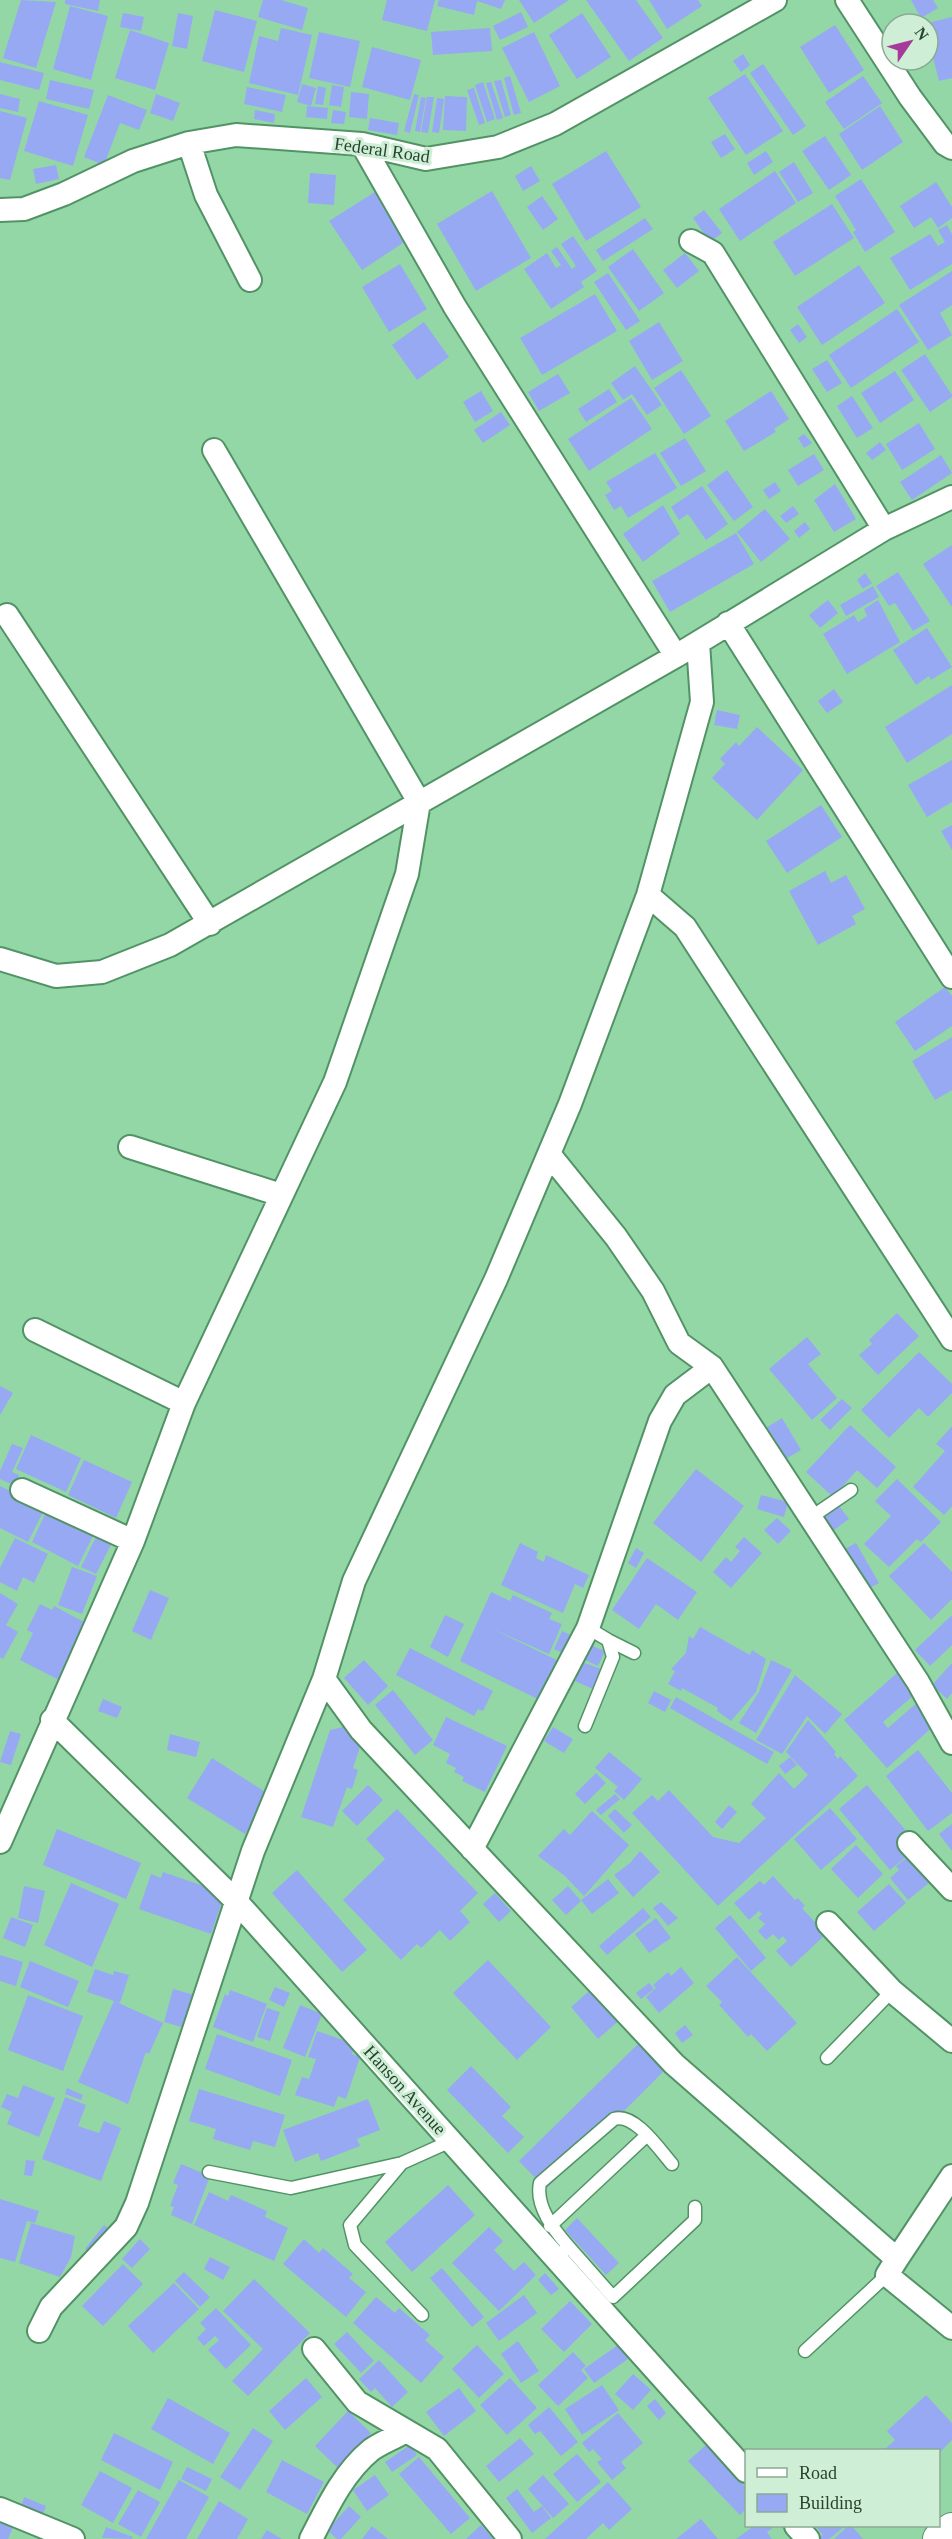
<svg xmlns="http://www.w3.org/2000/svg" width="952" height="2539" font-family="'Times New Roman',serif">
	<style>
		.building { fill: #97a9f2 }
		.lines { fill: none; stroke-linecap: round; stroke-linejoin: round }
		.lane-casing { stroke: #529366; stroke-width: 15 }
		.street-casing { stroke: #529366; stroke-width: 26 }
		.secondary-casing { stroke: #529366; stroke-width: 34 }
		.lane { stroke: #fff; stroke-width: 12 }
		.street { stroke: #fff; stroke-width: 22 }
		.secondary { stroke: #fff; stroke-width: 32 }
		.labels { text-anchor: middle; stroke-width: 6; stroke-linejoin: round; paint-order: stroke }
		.street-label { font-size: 18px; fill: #274330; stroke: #ceefd6 }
	</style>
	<rect width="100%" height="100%" fill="#94d7a7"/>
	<!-- building -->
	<path class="building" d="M21 0 56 2 36 68 3 58Z
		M65 0H100L98 11 65 4Z
		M263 0H281L308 8 302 30 258 17Z
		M387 0H435L427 31 382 20Z
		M439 0H505L501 9 477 1 474 15 437 6Z
		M519 0H569L534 23Z
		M586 0H636L663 38 629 61Z
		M649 0H698L702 6 667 29Z
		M911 0H933L938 8 921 18Z
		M70 6 108 16 91 80 53 69Z
		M215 10 257 21 244 72 202 61Z
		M521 12 528 27 500 40 493 26Z
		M123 13 144 17 141 31 120 27Z
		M178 13 193 16 187 49 172 46Z
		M582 13 611 57 577 79 549 35Z
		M952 17V78L939 81 928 38V23Z
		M835 25 864 70 829 93 800 47Z
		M281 28 312 35 298 95 249 83 259 36 278 41Z
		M490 28 492 51 433 55 431 32Z
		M130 30 169 43 155 90 115 78Z
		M319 32 360 41 350 87 309 78Z
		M534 32 560 86 529 102 502 48Z
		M372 47 421 60 410 100 362 87Z
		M743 54 750 65 741 72 733 61Z
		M0 62 44 73 39 90 0 80Z
		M763 64 806 126 793 135 750 73Z
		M745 74 783 131 746 155 708 98Z
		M510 76 521 113 514 115 504 78Z
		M863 76 882 103 844 129 825 102Z
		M50 80 94 90 89 109 46 99Z
		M501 80 511 115 505 117 494 81Z
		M483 82 495 119 487 122 475 85Z
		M491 82 503 118 497 120 486 83Z
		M302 84 316 88 311 106 297 102Z
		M332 85 344 87 341 107 329 105Z
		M318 86 326 88 323 105 315 104Z
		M247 87 286 95 282 112 244 104Z
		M474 88 485 123 479 125 467 90Z
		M351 92 369 94 367 119 349 117Z
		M0 94 20 99 18 112 0 108Z
		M156 94 180 103 173 121 150 113Z
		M414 94 419 95 410 133 404 131Z
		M108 95 147 110 139 130 120 123 104 165 84 157Z
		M445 96 467 97 466 131 443 130Z
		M421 97 426 98 420 132 415 131Z
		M427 97H434L428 133 421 132Z
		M437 98 444 99 439 133 432 132Z
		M39 101 88 115 73 166 24 151Z
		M307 106 328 108 327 119 306 117Z
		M880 106 903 142 862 170 839 134Z
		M255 110 275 114 274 123 254 119Z
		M333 110 346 112 344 124 331 123Z
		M0 111 27 118 10 180 0 178Z
		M370 118 399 123 397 135 368 130Z
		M725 134 735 149 721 158 711 142Z
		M825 136 851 175 829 190 802 151Z
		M606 151 641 207 586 241 552 184Z
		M766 151 773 162 754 175 747 163Z
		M794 162 813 193 798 202 779 172Z
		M56 165 59 179 36 184 33 169Z
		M531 166 540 181 523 191 515 176Z
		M775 171 796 203 740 241 719 209Z
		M310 173 336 175 334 205 308 203Z
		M861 179 895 232 865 252 853 232 856 230 835 196Z
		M936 182 952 207V218L938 228 931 217 914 228 900 206Z
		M378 190 409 239 362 270 329 221Z
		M492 191 531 258 476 291 437 224Z
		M542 196 558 219 543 230 527 207Z
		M832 204 854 238 795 276 773 242Z
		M704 210 722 233 710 242 693 218Z
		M645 218 653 229 603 261 596 250Z
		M947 225 952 234V264L910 290 890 258 930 234 938 246 945 242 938 230Z
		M573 236 597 271 581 282 584 287 551 309 524 269 547 253 556 268 561 265 551 251 557 247 572 269 576 266 561 244Z
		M633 249 664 293 639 311 608 267Z
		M685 253 699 271 677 288 663 270Z
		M400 264 427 309 389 332 362 287Z
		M859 265 885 303 822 345 797 307Z
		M952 271V305L940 313 952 335 928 350 899 305Z
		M608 273 640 321 626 330 594 282Z
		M595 294 617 331 542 375 520 338Z
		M897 309 919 342 851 388 829 355Z
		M424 322 449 357 417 380 392 345Z
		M659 322 683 361 652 380 629 341Z
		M798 324 807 337 799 343 790 330Z
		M925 354 952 395V397L930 412 901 370Z
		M827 360 842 383 827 392 812 369Z
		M635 366 662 405 647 415 632 394 623 400 611 383Z
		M681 370 711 416 684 434 654 388Z
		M895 371 914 400 880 423 861 393Z
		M558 374 570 393 539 411 528 392Z
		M609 389 617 402 586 422 578 409Z
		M481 391 493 411 475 422 463 402Z
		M771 391 789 419 774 429 776 432 744 451 725 421Z
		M852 396 873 428 857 438 837 406Z
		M631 398 652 429 589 471 568 439Z
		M501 412 510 425 483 443 474 430Z
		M919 423 935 449 902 470 886 444Z
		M804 434 812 443 804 448 798 438Z
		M685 438 706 471 681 486 660 453Z
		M880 442 886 450 872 460 866 453Z
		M655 453 677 488 628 518 621 506 614 510 605 495 612 491 606 482Z
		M814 454 824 470 798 486 788 470Z
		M941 455 952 473 912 500 900 482Z
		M727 470 753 507 734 521 707 485Z
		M775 482 781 491 769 499 763 490Z
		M835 484 856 519 834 532 814 500Z
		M702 486 728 524 706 540 688 514 679 520 671 507Z
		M663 505 680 534 643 562 623 534Z
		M793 506 799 514 786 523 780 516Z
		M765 509 790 539 761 562 737 532Z
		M805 522 810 529 799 538 794 531Z
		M736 533 754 564 670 612 652 581Z
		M952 545V607L923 564Z
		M898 572 930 621 913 631 895 603 889 606 876 586Z
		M865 573 872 583 863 589 857 580Z
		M873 586 879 597 846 616 840 605Z
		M828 600 838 613 820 628 809 615Z
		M878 600 900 642 847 674 823 634 854 615 858 622 867 616 864 609Z
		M927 628 952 667 931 680 929 676 916 685 893 650Z
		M952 685V734L907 763 885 727Z
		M834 689 843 702 827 713 818 701Z
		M717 710 740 715 737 729 714 725Z
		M757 727 803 770 757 820 712 778 725 764 720 759 736 742 739 746Z
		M952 760V802L927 817 908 785Z
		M821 805 842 837 787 873 766 841Z
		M952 825V850L941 831Z
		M825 871 831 883 846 875 865 909 852 916 856 924 818 945 789 891Z
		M945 987 952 996V1026L915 1051 895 1022Z
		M952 1037V1090L935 1100 912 1061Z
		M897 1313 919 1336 878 1375 859 1355 872 1344 869 1340Z
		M807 1337 821 1354 808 1364 837 1398 812 1420 769 1369Z
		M919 1352 952 1384V1393L928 1417 919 1408 889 1438 861 1410Z
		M0 1386 13 1393 0 1415Z
		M842 1399 852 1408 830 1430 820 1420Z
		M782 1418 801 1450 784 1460 766 1428Z
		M850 1425 896 1467 877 1488 857 1470 833 1497 806 1472Z
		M952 1426V1506L944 1515 913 1487 945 1451 936 1444Z
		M31 1435 81 1458 66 1492 16 1469Z
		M12 1444 23 1448 12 1472 19 1475 15 1486 0 1479V1471Z
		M84 1460 132 1482 116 1518 68 1495Z
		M696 1469 744 1506 701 1562 653 1523Z
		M897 1479 941 1522 921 1542 917 1539 889 1567 864 1544 891 1516 875 1501Z
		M0 1486 45 1508 28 1542 0 1528Z
		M761 1495 788 1502 784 1517 757 1509Z
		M837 1503 849 1519 834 1530 822 1514Z
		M47 1510 94 1534 78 1566 32 1542Z
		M777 1518 791 1531 778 1544 764 1530Z
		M100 1529 115 1537 96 1574 81 1567Z
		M744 1537 762 1553 731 1588 713 1572 726 1557 731 1562 740 1551 735 1547Z
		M15 1538 48 1554 34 1583 23 1577 17 1591 0 1582V1568Z
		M520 1543 538 1552 536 1558 544 1562 546 1555 589 1575 583 1588 575 1584 563 1613 501 1585Z
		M856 1543 879 1583 866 1590 843 1550Z
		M924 1543 952 1572V1599L931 1620 889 1576Z
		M636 1548 644 1553 636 1568 628 1563Z
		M647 1558 697 1592 678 1620 656 1604 639 1629 612 1610Z
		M72 1567 97 1576 82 1614 58 1605Z
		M150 1590 169 1598 151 1640 132 1631Z
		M491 1592 510 1601 513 1595 552 1613 549 1619 562 1624 549 1654 488 1627 563 1663 544 1702 460 1661Z
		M0 1593 18 1604 6 1625 18 1632 3 1659 0 1657Z
		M40 1604 52 1610 54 1606 88 1624 59 1680 20 1660 33 1633 27 1630Z
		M445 1615 464 1624 448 1657 430 1647Z
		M952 1615V1645L930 1666 915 1650Z
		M700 1627 750 1655 752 1650 766 1659 756 1692 731 1721 717 1711 718 1708 682 1688 681 1691 668 1684 675 1671 671 1669 686 1653 689 1636 693 1639Z
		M562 1631 571 1635 563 1653 554 1649Z
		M590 1645 605 1651 598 1666 583 1659Z
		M410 1648 493 1691 483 1711 478 1709 474 1716 396 1675Z
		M364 1660 388 1686 368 1705 344 1678Z
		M771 1660 792 1670 756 1733 739 1723 759 1692Z
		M582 1662 601 1669 593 1689 575 1681Z
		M952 1663V1693L947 1699 932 1685Z
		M897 1673 915 1694 883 1722 888 1728 919 1701 938 1722 887 1768 844 1720Z
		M795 1675 842 1714 825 1734 807 1716 782 1754 756 1740Z
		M393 1690 433 1740 415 1755 375 1705Z
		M654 1691 671 1700 665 1712 648 1703Z
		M676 1697 774 1752 767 1764 670 1708Z
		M103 1699 122 1707 117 1718 98 1711Z
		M446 1717 507 1746 485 1792 462 1781 464 1777 454 1772 456 1768 446 1763 450 1754 433 1745Z
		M808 1720 836 1752 834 1754 838 1759 840 1756 858 1776 718 1906 632 1813 652 1795 658 1801 669 1790 713 1837 739 1843 766 1818 751 1804 779 1773 794 1789 808 1775 786 1752Z
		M347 1726 362 1741 353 1768 358 1770 352 1789 347 1787 333 1827 301 1817 330 1730Z
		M553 1727 573 1739 564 1753 544 1741Z
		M10 1731 21 1734 11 1765 0 1762Z
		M170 1734 200 1742 196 1757 167 1750Z
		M918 1750 952 1793V1813L928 1831 886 1776Z
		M609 1752 642 1779 624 1800 614 1791 618 1787 595 1768Z
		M790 1757 797 1765 785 1774 779 1766Z
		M212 1758 270 1795 245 1834 187 1798Z
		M596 1773 606 1783 585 1804 575 1794Z
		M368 1785 383 1800 357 1826 342 1811Z
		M867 1785 919 1846 890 1870 839 1809Z
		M615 1794 620 1799 601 1815 596 1810Z
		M729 1805 737 1812 722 1829 715 1822Z
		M830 1808 857 1839 821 1870 794 1839Z
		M397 1809 478 1893 460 1911 470 1922 450 1941 440 1930 421 1948 417 1944 401 1960 343 1900 385 1859 366 1839Z
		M615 1809 632 1825 624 1833 608 1816Z
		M592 1811 629 1845 584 1896 565 1876 538 1856 564 1829 570 1835Z
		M952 1824V1851L939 1834Z
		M57 1829 141 1863 126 1899 43 1865Z
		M856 1845 883 1874 858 1898 831 1869Z
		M640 1851 660 1872 633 1897 614 1875 630 1863Z
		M915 1851 941 1873 908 1900 890 1878 899 1870 896 1866Z
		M297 1870 367 1950 342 1972 272 1893Z
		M163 1872 215 1890 213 1896 223 1899 211 1934 139 1909 151 1874 161 1878Z
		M773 1876 795 1900 798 1898 805 1906 802 1908 826 1934 791 1967 776 1951 787 1941 783 1936 779 1940 773 1934 766 1940 758 1931 765 1924 758 1918 762 1914 759 1911 749 1920 734 1903 760 1881 764 1885Z
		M608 1879 619 1893 592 1914 581 1900Z
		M71 1883 119 1904 92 1967 44 1945Z
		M889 1884 906 1903 874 1931 857 1912Z
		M24 1886 45 1891 38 1923 18 1918Z
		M568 1886 581 1901 566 1915 552 1900Z
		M495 1893 511 1911 499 1922 483 1904Z
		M661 1902 678 1918 668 1926 653 1908Z
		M643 1908 651 1917 607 1955 599 1946Z
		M730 1915 766 1958 751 1971 715 1928Z
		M11 1917 33 1925 25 1947 3 1938Z
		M656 1918 671 1938 649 1953 635 1934Z
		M0 1955 23 1962 16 1986 0 1981Z
		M737 1957 797 2023 767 2051 751 2034 748 2037 719 2005 722 2002 706 1986Z
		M488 1960 551 2027 517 2060 453 1993Z
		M30 1961 79 1981 68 2007 20 1987Z
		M681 1967 694 1983 659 2013 646 1997 656 1988 653 1985 668 1972 671 1976Z
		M95 1969 113 1975 114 1971 129 1975 120 2003 87 1992Z
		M649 1983 654 1989 641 1999 636 1993Z
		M595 1986 622 2018 598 2039 571 2007Z
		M275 1987 290 1993 284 2007 269 2000Z
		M173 1989 198 1996 189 2029 164 2022Z
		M230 1990 267 2004 253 2042 213 2027 225 1994 228 1996Z
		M28 1995 83 2016 63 2071 8 2050Z
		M114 2001 163 2023 149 2054 146 2052 128 2104 78 2082Z
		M300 2005 322 2014 305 2057 283 2048Z
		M267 2008 280 2012 270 2041 257 2037Z
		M685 2025 693 2035 682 2043 675 2033Z
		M317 2031 355 2044 352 2054 360 2057 346 2099 338 2096 334 2107 295 2095 302 2077 309 2079 316 2059 308 2057Z
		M217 2034 292 2060 280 2096 205 2069Z
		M639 2043 665 2070 546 2189 519 2161Z
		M471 2066 511 2107 502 2116 524 2137 508 2153 447 2090Z
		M23 2085 55 2098 39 2137 7 2124 12 2112 1 2107 7 2094 18 2098Z
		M67 2088 83 2095 81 2100 65 2094Z
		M199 2089 285 2115 275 2147 253 2141 250 2150 213 2139 216 2129 189 2121Z
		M65 2097 86 2105 78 2126 99 2133 104 2121 121 2128 101 2181 42 2159Z
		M368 2099 380 2130 357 2139 360 2146 321 2161 318 2153 295 2162 283 2130Z
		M26 2160 35 2161 32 2176 24 2175Z
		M181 2164 210 2176 192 2224 171 2215 174 2207 170 2206 178 2185 173 2183Z
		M448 2185 475 2215 412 2272 385 2242Z
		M209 2192 228 2201 231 2195 267 2211 265 2217 288 2228 274 2261 194 2225Z
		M0 2199 39 2211 35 2223 27 2221 15 2262 0 2258Z
		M577 2218 619 2263 606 2275 565 2230Z
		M31 2223 75 2236 71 2257 60 2277 19 2263Z
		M104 2225 116 2234 96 2258 85 2249Z
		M489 2227 503 2241 494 2250 514 2271 524 2262 536 2275 499 2311 452 2263Z
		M140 2239 150 2249 132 2268 122 2259Z
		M304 2239 319 2253 323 2248 353 2274 349 2278 366 2292 346 2317 283 2264Z
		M210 2257 230 2267 223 2280 204 2269Z
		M123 2264 143 2284 103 2326 82 2306Z
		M442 2268 484 2317 472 2327 430 2278Z
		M184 2272 210 2297 200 2307 175 2281Z
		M545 2273 559 2289 551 2295 538 2280Z
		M254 2279 310 2333 248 2396 232 2381 263 2349 223 2311Z
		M174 2283 199 2309 153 2353 128 2326Z
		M524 2295 537 2313 499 2341 486 2323Z
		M376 2297 395 2313 399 2308 430 2335 425 2340 444 2357 421 2383 353 2323Z
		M570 2301 592 2324 564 2352 541 2329Z
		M216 2308 251 2345 226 2369 208 2350 219 2340 215 2336 204 2346 197 2338 206 2329 200 2323Z
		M347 2332 374 2361 361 2373 334 2344Z
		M518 2341 539 2371 521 2383 501 2354Z
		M477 2345 504 2374 479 2398 452 2369Z
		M618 2345 628 2359 594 2383 584 2369Z
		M573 2352 586 2366 581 2370 588 2378 558 2406 538 2385Z
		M379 2360 408 2392 392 2407 375 2388 371 2392 359 2379Z
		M633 2374 651 2390 633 2410 615 2394Z
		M306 2378 322 2397 285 2430 269 2411Z
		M510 2378 537 2408 507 2435 480 2405Z
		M602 2385 619 2410 582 2435 565 2409Z
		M459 2388 476 2411 444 2436 426 2412Z
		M926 2395 952 2423V2440L939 2453 938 2450H884L895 2440 887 2431Z
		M168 2398 230 2433 213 2464 151 2429Z
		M655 2399 666 2413 659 2420 647 2406Z
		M549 2407 578 2442 561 2456 540 2431 535 2434 528 2425Z
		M348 2411 371 2433 338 2468 315 2446Z
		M618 2413 643 2443 621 2462 626 2468 612 2480 597 2462 602 2459 593 2449 589 2452 582 2443Z
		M253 2428 273 2441 240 2490 220 2477Z
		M114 2433 173 2462 160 2490 101 2460Z
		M520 2438 534 2454 499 2482 486 2466Z
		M410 2445 417 2455 392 2472 385 2462Z
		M706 2445 746 2488V2509L740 2515 688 2461Z
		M577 2454 601 2482 577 2502 553 2474Z
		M419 2457 470 2518 451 2534 399 2474Z
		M282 2460 324 2482 307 2514 266 2492Z
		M187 2467 212 2479 206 2491 181 2479Z
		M100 2471 132 2488 113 2523 81 2505Z
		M375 2475 389 2495 367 2511 353 2490Z
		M543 2475 569 2504 553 2518 528 2489Z
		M179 2480 209 2497 186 2539H146Z
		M608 2482 632 2509 609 2530 603 2523 586 2539H545Z
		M517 2489 534 2512 542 2506 551 2518 532 2533 506 2498Z
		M138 2490 160 2502 141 2537 118 2524Z
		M24 2497 46 2506 43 2514 21 2506Z
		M219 2501 248 2519 237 2539H197Z
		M349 2506 361 2517 341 2539H337L327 2530Z
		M701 2519 718 2539H676Z
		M0 2520 14 2525 8 2539H0Z
		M481 2525 493 2539H466Z
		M372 2526 388 2539H362Z
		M754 2526H771L773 2528 767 2532 772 2539H736Z
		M819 2526H845L829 2539H821L818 2536 823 2535 816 2527Z
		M848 2526H852L863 2539H834Z
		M106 2527 133 2537 132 2539 102 2538Z
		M267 2530 282 2539H261Z"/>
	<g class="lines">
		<defs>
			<path id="lane" d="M810 1518 851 1490
				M608 1640 634 1653
				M585 1726 613 1657 608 1640 588 1628
				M827 2058 892 1991
				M402 2163 350 2225 355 2245 422 2315
				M209 2172 291 2188 402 2163 451 2141
				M550 2226 646 2136
				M568 2246C554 2230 535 2206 540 2183L614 2119C634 2112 659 2149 672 2164
				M563 2252 568 2246 613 2297 695 2220V2207
				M805 2351 887 2275"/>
			<path id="street" d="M847 0 910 97 945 144 952 148
				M189 143 206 195 250 280
				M362 144 455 307 676 656
				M0 210 24 209 64 194 133 161 189 143 236 135 362 144 426 159 498 147 555 124 775 0
				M691 241 713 253 884 529
				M7 615 210 924
				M728 623 952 977
				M648 895 685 927 952 1339
				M0 959 56 976 102 972 170 945 676 656 884 529 952 497
				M130 1147 281 1195
				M549 1154 616 1237 653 1291 679 1343 712 1367 918 1682 952 1743
				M35 1330 184 1403
				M22 1490 133 1541
				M324 1679 361 1730 674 2064 897 2259 887 2275 952 2328
				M52 1720 236 1901 746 2471
				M0 1842 133 1541 184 1403 335 1082 407 874 419 802 214 450
				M909 1843 952 1889
				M472 1849 588 1628 660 1421 675 1395 712 1367
				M828 1923 892 1991 952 2041
				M897 2259 952 2176
				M39 2331 51 2307 126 2227 137 2203 253 1851 324 1679 354 1581 496 1279 570 1104 648 895 702 702 698 643
				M314 2349 357 2402 437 2449 510 2539
				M0 2509 73 2539
				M796 2526 808 2539
				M311 2539C327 2508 343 2473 371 2450 381 2443 394 2438 404 2432"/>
			<path id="secondary" d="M939 2539 952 2529"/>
		</defs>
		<!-- lane casing -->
		<use href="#lane" class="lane-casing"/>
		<!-- street casing -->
		<use href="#street" class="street-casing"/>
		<!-- secondary casing -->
		<use href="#secondary" class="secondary-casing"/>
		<!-- lane -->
		<use href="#lane" class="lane"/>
		<!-- street -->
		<use href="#street" class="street"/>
		<!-- secondary -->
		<use href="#secondary" class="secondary"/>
	</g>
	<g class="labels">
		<!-- street labels -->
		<g class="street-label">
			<text transform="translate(382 150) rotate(8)" y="6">Federal Road</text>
			<text transform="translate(405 2090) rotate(48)" y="6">Hanson Avenue</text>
		</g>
	</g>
	<!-- legend -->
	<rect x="745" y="2449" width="195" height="78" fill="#ceefd6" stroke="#8baa94" stroke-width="1.5"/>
	<rect x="757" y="2468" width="30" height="9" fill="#ffffff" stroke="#8baa94" stroke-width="1.5"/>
	<text x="799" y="2479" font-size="18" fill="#274330">Road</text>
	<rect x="757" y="2494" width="30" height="18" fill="#97a9f2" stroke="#8baa94" stroke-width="1.5"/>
	<text x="799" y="2509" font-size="18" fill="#274330">Building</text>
	<!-- north arrow -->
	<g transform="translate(910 42) rotate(55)"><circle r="28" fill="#ceefd6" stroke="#8baa94" stroke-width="1.5"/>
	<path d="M0-4.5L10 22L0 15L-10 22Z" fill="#a63a9a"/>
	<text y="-9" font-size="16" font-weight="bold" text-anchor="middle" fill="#274330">N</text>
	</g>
</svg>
